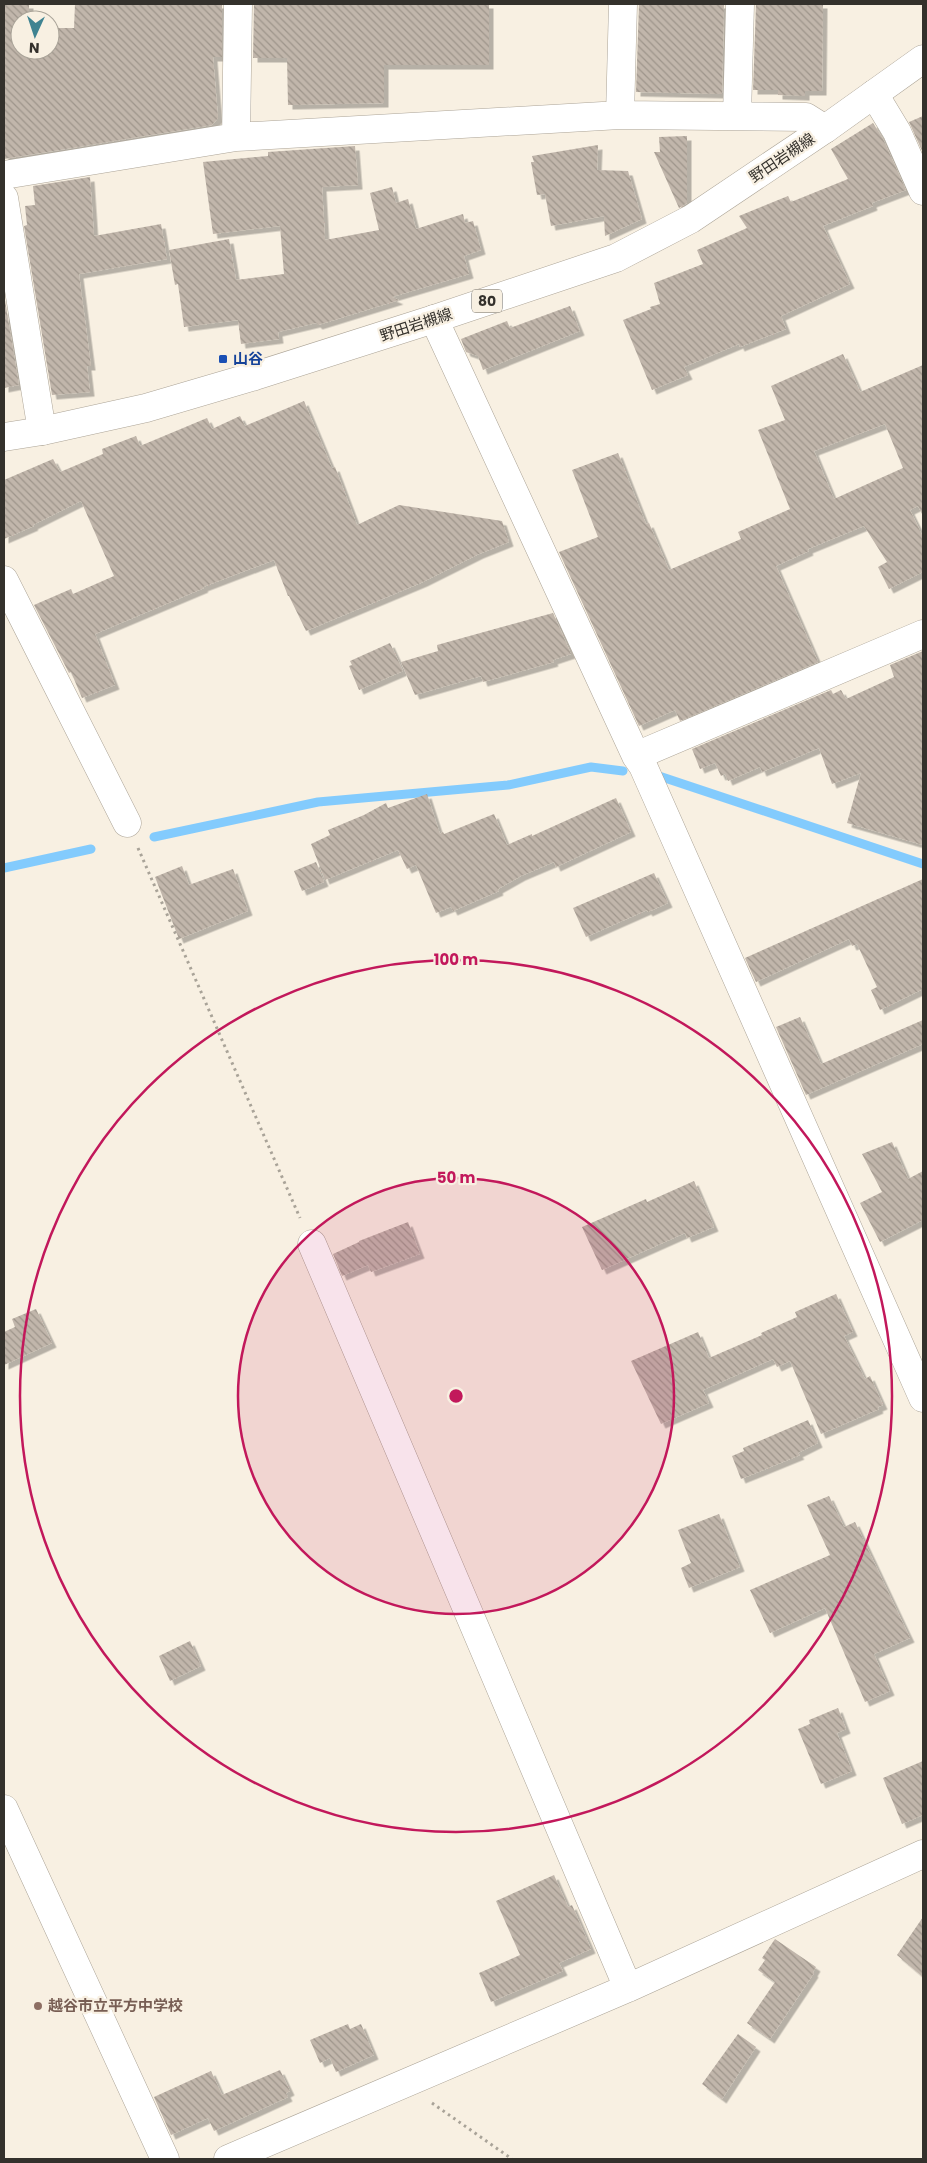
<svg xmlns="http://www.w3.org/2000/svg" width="927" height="2163" font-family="Poppins,'Noto Sans JP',sans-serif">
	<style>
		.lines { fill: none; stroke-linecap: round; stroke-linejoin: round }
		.stream { stroke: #83cbfd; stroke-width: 9 }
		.building { fill: url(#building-back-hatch); fill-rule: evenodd; filter: url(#shadow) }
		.street-casing { stroke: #aca497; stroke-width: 29 }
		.primary-casing { stroke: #aca497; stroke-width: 29 }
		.path { stroke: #a9a398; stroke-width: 3; stroke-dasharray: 2.5 4; stroke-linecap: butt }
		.street { stroke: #fff; stroke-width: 28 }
		.primary { stroke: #fff; stroke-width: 28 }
		.ring { fill: none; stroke: #c2185b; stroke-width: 2.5 }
		.transit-dot { fill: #1a4fb4; stroke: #f8f0e2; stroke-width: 2 }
		.education-dot { fill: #8d6e63; stroke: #f8f0e2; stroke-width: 2 }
		.labels { text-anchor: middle; stroke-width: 4.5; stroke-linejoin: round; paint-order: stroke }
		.shield { fill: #f8f0e2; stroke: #6f6a63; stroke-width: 1 }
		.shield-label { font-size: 14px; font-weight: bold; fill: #34312c }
		.street-label { font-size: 15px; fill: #34312c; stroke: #f8f0e2 }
		.transit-label { font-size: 15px; font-weight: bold; fill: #164399; stroke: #f8f0e2; text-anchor: start }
		.education-label { font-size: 15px; font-weight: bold; fill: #785e54; stroke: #f8f0e2; text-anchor: start }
		.centre { fill: #c2185b; stroke: #f8f0e2; stroke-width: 2.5 }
		.ring-label { font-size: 15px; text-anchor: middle; font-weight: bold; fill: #c2185b; stroke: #f8f0e2; stroke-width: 4.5; stroke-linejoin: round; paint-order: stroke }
	</style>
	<defs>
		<pattern id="building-back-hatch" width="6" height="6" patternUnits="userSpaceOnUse" patternTransform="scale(1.25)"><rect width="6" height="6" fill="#c1b6ab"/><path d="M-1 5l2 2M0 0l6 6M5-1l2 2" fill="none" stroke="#9e958b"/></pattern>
		<filter id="shadow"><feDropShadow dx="4.5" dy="4.5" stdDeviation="0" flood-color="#0004"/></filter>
	</defs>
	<rect width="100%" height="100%" fill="#f8f0e2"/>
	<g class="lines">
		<!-- stream -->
		<path class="stream" d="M659 776 923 864
			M154 837 318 802 508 785 591 767 623 771
			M4 868 91 849"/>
	</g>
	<!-- building -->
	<path class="building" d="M4 4H29V20H20V50H50V28H74L75 4H222V57H213L218 118 212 125 4 159Z
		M254 4H489V65H384V103L288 105 287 58H253Z
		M639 4H724L722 94 636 92Z
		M756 4H823L822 91H805V96L778 95V90H753Z
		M923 116V153L909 122Z
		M873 123 883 139 906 190 872 203 873 206 823 226 850 284 781 316 786 329 740 347 739 344 684 367 688 375 652 390 623 320 651 309 650 307 660 304 654 283 703 264 697 250 747 228 739 216 788 196 791 202 848 179 831 149Z
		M687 136V203L679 208 654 152H660L659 137Z
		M598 145 597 170 628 171 642 219 605 236 604 216 551 226 545 194 537 195 531 162H534L532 156Z
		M355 146 358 185 322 187 325 240 379 230 370 193 392 187 396 203 408 199 416 229 463 214 465 223 473 221 481 250 464 256 469 274 392 297 399 300 318 325 316 323 278 332 279 339 241 344 238 320 184 327 178 284 175 285 169 250 229 239 236 280 284 274 280 226 213 234 203 162 268 156V152Z
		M90 177 94 236 161 224 167 259 79 274 91 366H87L90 392 52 395 24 226 27 225 25 206 35 205 33 186Z
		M4 294 19 385 4 388Z
		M570 306 580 331 483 370 478 356 466 352 461 339 507 321 510 328Z
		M843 354 860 392 923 365V516L918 506 910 510 923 537V572L889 589 878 567 887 562 864 526 808 549 809 551 776 566 818 662 680 721 675 710 639 726 559 552 598 537 572 470 618 453 646 524 649 523 669 570 741 539 738 532 790 509 758 430 785 420 771 386ZM885 424 903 468 834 499 814 451Z
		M304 401 332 468 335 467 357 525 399 505 502 521 509 542 479 554 423 582 306 631 289 596H288L274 560 203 587 204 588 95 634 115 685 82 698 71 672 69 673 34 605 71 589 73 594 114 576 81 501 33 525 34 526 4 539V480L53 459 60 472 103 454 102 449 136 436 140 446 207 418 212 429 240 416 245 426Z
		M553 613 571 654 553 660 554 662 483 682 481 676 415 695 401 662 438 651 437 645Z
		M390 643 403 671 359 690 349 666 352 665 350 661Z
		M923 651V845L847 823 861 773 832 784 819 748 762 772 760 767 728 781 725 774 721 776 715 763 700 769 692 749 831 690 833 694 841 690 846 699 894 677 890 665Z
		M427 794 440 834 443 832 444 834 494 814 507 845 532 834V836L616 798 631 832 556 867 554 862 521 876 498 889 499 891 453 911 451 907 436 913 416 865 407 869 398 850 325 880 311 844 330 835 328 830 364 815 386 803 388 808Z
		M316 862 324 882 302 891 294 871Z
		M182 866 189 885 233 869 248 911 179 939 155 877Z
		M654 873 668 903 648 912 647 910 586 937 573 908Z
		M923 879V989L880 1010 871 990 877 987 857 944 852 946 849 939 756 982 745 958Z
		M800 1017 821 1064 923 1020V1044L806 1095 776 1027Z
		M892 1142 908 1179 923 1171V1220L880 1242 860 1203 882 1192 862 1154Z
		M694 1181 714 1227 687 1238 685 1233 602 1270 582 1227 646 1199 647 1202Z
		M408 1222 420 1254 371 1272 368 1265 342 1276 333 1254 359 1242V1241Z
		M836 1294 853 1332 844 1336 865 1379 870 1376 883 1405 878 1407 879 1409 821 1434 790 1361 777 1367 773 1359 703 1390 709 1403 661 1424 631 1361 698 1332 709 1358 762 1335 761 1333 797 1317 795 1312Z
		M36 1309 52 1343 4 1365V1332L15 1327 12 1319Z
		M808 1420 818 1443 798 1453 800 1455 741 1479 732 1456 744 1451 743 1448Z
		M829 1496 844 1527 855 1522 910 1638 874 1654 890 1691 865 1702 825 1608 770 1633 750 1590 830 1555 807 1505Z
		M719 1514 740 1567 689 1588 681 1568 691 1563 678 1530Z
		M190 1641 201 1666 170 1681 159 1656Z
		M838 1708 846 1729 837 1733 852 1771 821 1784 798 1729 810 1724 809 1720Z
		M923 1761V1815L902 1824 883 1778Z
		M554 1875 568 1907 572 1905 591 1949 559 1963 563 1971 491 2002 479 1973 520 1955 496 1901Z
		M923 1917V1977L897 1955Z
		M775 1939 816 1967 813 1972 814 1973 770 2039 747 2023 775 1982 758 1970 765 1960 762 1958Z
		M348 2024 350 2029 361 2024 374 2055 336 2072 330 2058 320 2063 310 2040Z
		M738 2034 756 2047 722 2099 702 2084Z
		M280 2070 290 2091 286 2093 288 2097 214 2131 208 2118 171 2135 154 2097 211 2071 222 2095Z"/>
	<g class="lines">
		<defs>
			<path id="street" d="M874 94 897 132 923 191
				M620 115 623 4
				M737 116 740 4
				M236 137 238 4
				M4 175 236 137 620 115 806 117 825 129
				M4 198 42 431
				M434 319 636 756 643 766 923 1398
				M4 580 127 823
				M636 756 923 634
				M312 1244 628 1988
				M4 1809 165 2159
				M228 2159 628 1988 923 1854"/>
			<path id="primary" d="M4 437 42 431 146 408 255 376 434 319 616 258 691 219 825 129 923 59"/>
		</defs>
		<!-- street casing -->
		<use href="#street" class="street-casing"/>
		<!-- primary casing -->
		<use href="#primary" class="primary-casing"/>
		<!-- path -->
		<path class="path" d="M138 848 300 1218
			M432 2103 512 2159"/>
		<!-- street -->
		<use href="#street" class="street"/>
		<!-- primary -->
		<use href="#primary" class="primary"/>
	</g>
	<!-- distance rings -->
	<circle cx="456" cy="1396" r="218" fill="#c2185b" fill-opacity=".12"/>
	<g class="ring">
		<circle cx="456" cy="1396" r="218"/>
		<circle cx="456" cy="1396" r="436"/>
	</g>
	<!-- markers -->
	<rect class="transit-dot" x="218" y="354" width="10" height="10" rx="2.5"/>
	<circle class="education-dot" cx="38" cy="2006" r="5"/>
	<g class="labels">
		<!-- shield labels -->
		<rect class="shield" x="472" y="289.5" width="30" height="23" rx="4"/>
		<g class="shield-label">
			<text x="487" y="306">80</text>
		</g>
		<!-- street labels -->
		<g class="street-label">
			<text transform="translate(782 158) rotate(-34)" y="5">野田岩槻線</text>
			<text transform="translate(416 325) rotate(-18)" y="5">野田岩槻線</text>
		</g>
		<!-- transit labels -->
		<g class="transit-label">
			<text x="233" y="364">山谷</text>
		</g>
		<!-- education labels -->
		<g class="education-label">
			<text x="48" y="2011">越谷市立平方中学校</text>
		</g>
	</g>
	<circle cx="456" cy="1396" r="8" class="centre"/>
	<g class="ring-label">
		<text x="456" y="965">100 m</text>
		<text x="456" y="1183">50 m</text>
	</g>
	<!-- border -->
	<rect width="927" height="2163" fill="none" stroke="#34312c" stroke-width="10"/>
	<!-- north arrow -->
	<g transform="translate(35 35) rotate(183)"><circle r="24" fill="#f8f0e2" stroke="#aaa499"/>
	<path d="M0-4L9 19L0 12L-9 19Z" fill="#3f8391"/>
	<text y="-8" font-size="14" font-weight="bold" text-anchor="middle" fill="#34312c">N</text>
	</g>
</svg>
